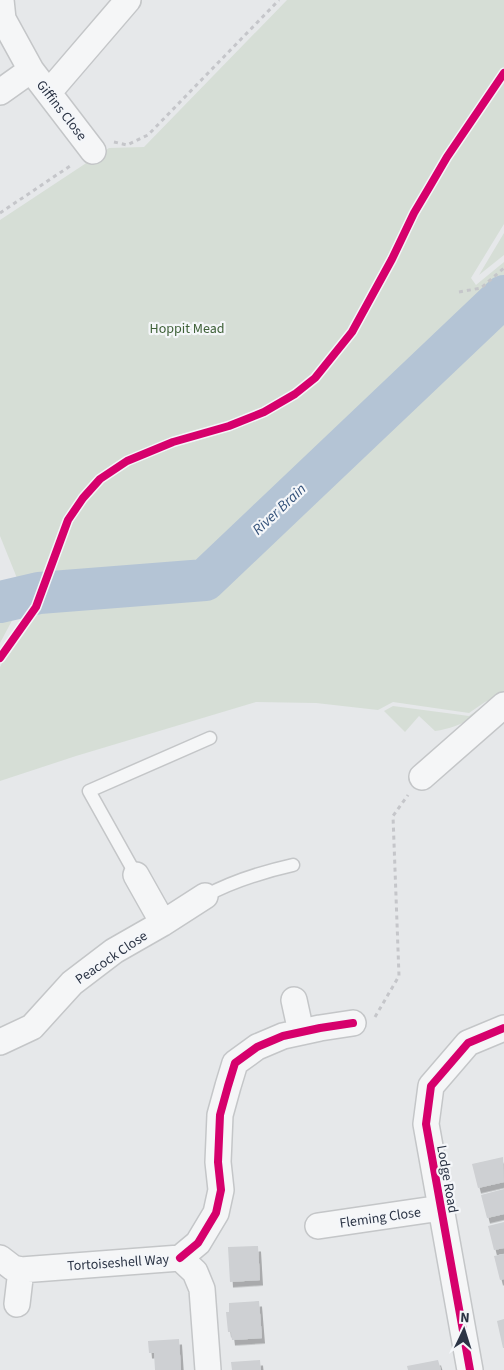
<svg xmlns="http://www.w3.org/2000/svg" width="504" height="1370" font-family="'Source Sans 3',sans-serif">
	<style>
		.green { fill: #d6ded6 }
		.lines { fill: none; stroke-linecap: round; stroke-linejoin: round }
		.river { stroke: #b4c4d5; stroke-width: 42 }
		.building { fill: #ced0d3; filter: url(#shadow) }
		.lane-casing { stroke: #c4c6c8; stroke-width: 15 }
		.street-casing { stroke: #c4c6c8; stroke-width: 28 }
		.path { stroke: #c5c6ca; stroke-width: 3; stroke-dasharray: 4 4; stroke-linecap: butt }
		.lane { stroke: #f5f6f7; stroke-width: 12 }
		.street { stroke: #f5f6f7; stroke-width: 25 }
		.cycleway-casing { stroke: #f4f6f9; stroke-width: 11 }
		.cycleway { stroke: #d6006c; stroke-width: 8 }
		.labels { text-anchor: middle; stroke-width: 4.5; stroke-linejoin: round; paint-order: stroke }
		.street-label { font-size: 14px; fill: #2b3445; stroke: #f4f6f9 }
		.park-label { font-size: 14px; fill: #3f6138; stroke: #f4f6f9 }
		.water-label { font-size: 15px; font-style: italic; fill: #34527a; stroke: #f4f6f9 }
	</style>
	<defs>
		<filter id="shadow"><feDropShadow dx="3" dy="5.5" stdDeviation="0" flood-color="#0004"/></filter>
	</defs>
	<rect width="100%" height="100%" fill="#e6e8ea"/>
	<!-- green -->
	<path class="green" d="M287 0H504V224L471 278 476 285 504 262V275L445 328 205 580 21 588 0 536V220L109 148 144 147Z
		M504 233V255L479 275Z
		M504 306V694L485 702 469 713 393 702 378 710 316 703 256 702 76 756 0 781V667L33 603 82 597 206 588Z
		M19 605 15 615 0 643V609Z
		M504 696C481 713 464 727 435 731L419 716 405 732 384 711 393 706 469 716 486 704Z"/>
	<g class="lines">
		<!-- river -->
		<path class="river" d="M0 602 39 593 205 580 504 296"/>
	</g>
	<!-- building -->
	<path class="building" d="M503 1157 504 1182 478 1188 472 1164Z
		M504 1189V1214L487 1218 481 1195Z
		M504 1222V1248L494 1250 488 1226Z
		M258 1246 260 1280 230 1282 228 1247Z
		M504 1254V1279L500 1280 494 1256Z
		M259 1301 262 1338 232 1340 231 1332H228L226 1312H229V1303Z
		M504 1319V1348H503L497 1321Z
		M179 1339 181 1370H155L154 1353H149L148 1341Z
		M260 1360 261 1370H232L231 1362Z
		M438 1360 441 1370H408L407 1366Z"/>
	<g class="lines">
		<defs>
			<path id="lane" d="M136 875 89 791 210 738
				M205 896C233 881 262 872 293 865"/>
			<path id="street" d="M1 0 3 19 31 70 93 151
				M0 92 31 70
				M49 92 128 0
				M422 777 504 705
				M136 875 163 923
				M294 1000 301 1032
				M0 1042 32 1027 72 983 114 951 163 923 205 896
				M318 1226 441 1208
				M0 1258 13 1268 21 1270 180 1258 195 1272 202 1289 208 1370
				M180 1258 198 1243 216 1213 221 1190 218 1162 220 1115 228 1086 235 1063 257 1047 283 1036 320 1028 353 1023
				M17 1304 21 1270
				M470 1370 426 1124 431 1086 468 1043 504 1028"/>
		</defs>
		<!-- lane casing -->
		<use href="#lane" class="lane-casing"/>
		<!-- street casing -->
		<use href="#street" class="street-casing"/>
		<!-- path -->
		<path class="path" d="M114 142 127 145 148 135 279 0
			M0 213 73 164
			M459 292 481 288 504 268
			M375 1017 399 976 393 816 408 795"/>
		<!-- lane -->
		<use href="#lane" class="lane"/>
		<!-- street -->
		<use href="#street" class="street"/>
		<defs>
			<path id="cycleway" d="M0 658 36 607 68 520 83 498 100 479 127 461 173 442 229 426 264 412 295 394 315 378 352 332 392 259 414 213 430 186 447 157 504 73
				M180 1258 198 1243 216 1213 221 1190 218 1162 220 1115 228 1086 235 1063 257 1047 283 1036 320 1028 353 1023
				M470 1370 426 1124 431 1086 468 1043 504 1028"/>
		</defs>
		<!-- cycleway casing -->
		<use href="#cycleway" class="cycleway-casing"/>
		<!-- cycleway -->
		<use href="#cycleway" class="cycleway"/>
	</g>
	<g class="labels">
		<!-- street labels -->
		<g class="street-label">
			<text transform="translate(62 110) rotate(52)" y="5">Giffins Close</text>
			<text transform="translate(111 957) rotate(-34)" y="5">Peacock Close</text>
			<text transform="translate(448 1179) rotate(80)" y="5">Lodge Road</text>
			<text transform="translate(380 1217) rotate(-8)" y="5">Fleming Close</text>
			<text transform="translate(118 1262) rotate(-4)" y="5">Tortoiseshell Way</text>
		</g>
		<!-- park labels -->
		<g class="park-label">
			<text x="187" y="333">Hoppit Mead</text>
		</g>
		<!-- water labels -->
		<g class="water-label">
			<text transform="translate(279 509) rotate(-43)" y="5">River Brain</text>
		</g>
	</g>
	<!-- north arrow -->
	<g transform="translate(464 1330) rotate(4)" stroke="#f4f6f9" stroke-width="4" paint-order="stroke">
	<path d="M0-4L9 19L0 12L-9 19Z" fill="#2b3445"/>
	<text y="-8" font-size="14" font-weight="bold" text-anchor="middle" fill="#2b3445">N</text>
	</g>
</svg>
